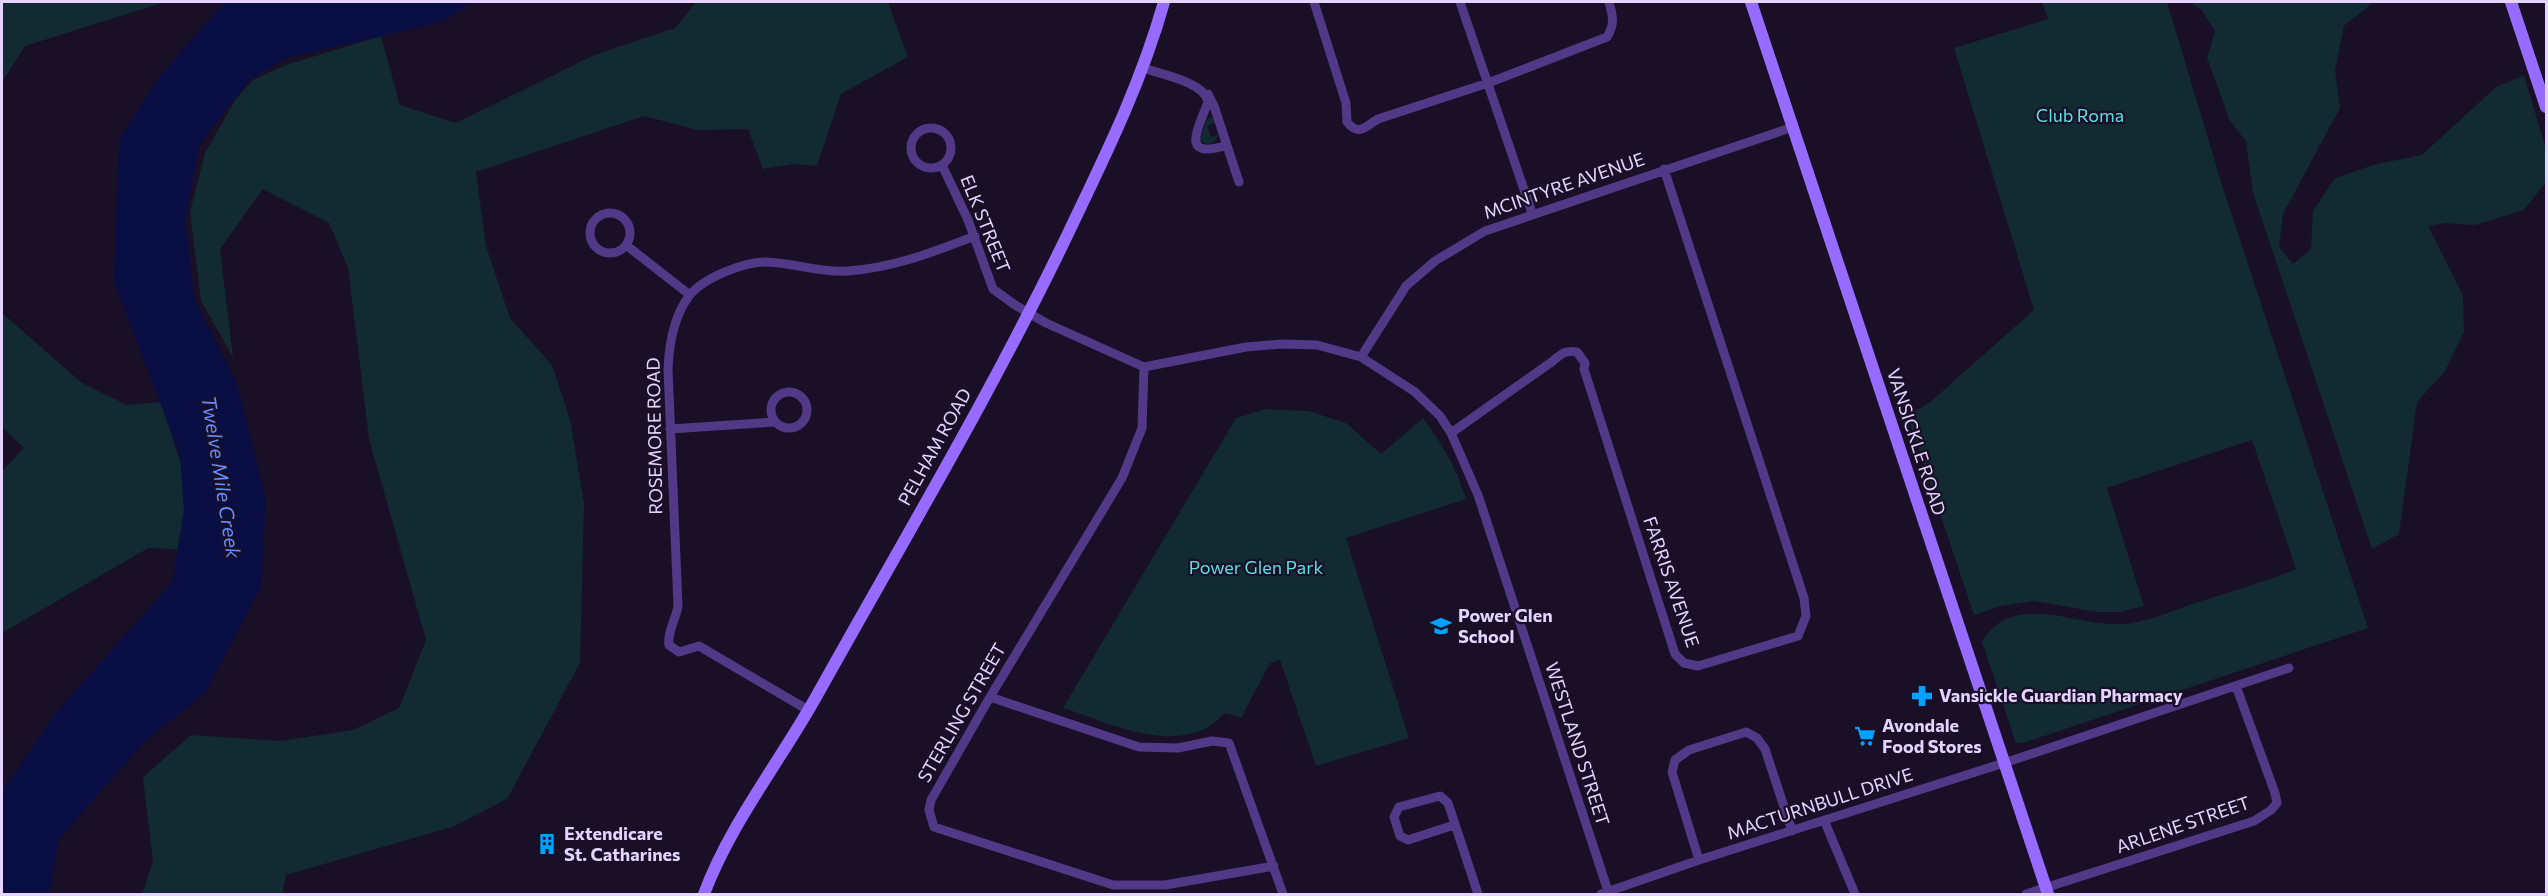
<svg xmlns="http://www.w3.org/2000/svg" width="2548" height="896" font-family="Commissioner,sans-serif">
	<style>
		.green { fill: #122a31 }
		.water { fill: #090f45 }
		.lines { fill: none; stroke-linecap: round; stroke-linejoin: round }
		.street { stroke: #513987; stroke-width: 9 }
		.secondary { stroke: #976bff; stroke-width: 12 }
		.labels { text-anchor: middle; stroke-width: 4.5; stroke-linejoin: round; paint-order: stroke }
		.park-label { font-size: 18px; fill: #5de0e2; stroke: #190f27 }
		.street-label { font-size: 18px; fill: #e5d4ff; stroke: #190f27 }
		.poi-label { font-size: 18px; font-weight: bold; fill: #e5d4ff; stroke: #190f27; text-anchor: start }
		.water-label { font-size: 20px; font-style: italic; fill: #628cff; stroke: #190f27 }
	</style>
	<rect width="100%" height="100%" fill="#190f27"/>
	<!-- green -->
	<path class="green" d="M2 2H165L25 46 2 82Z
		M696 2H888L908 57 841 94 817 166 795 164 763 169 748 129 697 130 644 116 476 172 486 246 510 318 552 365 570 419 584 503 580 663 507 799 452 827 286 875 282 894H142L153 862 143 777 191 735 281 741 353 730 399 708 426 640 369 439 348 268 329 223 263 189 220 249 233 357 201 301 190 212 205 153 236 99 253 80 286 65 381 36 400 105 456 123 594 55 675 28Z
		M2042 2H2167L2223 188 2368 628 2023 743H2016L1982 642C2012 590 2074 626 2121 624 2145 623 2170 612 2192 604 2226 593 2262 583 2296 569L2252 440 2107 488 2144 606 2120 612H2097L2034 601 2000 606 1974 615 1907 415 1928 404 2034 310 1954 48 2048 19Z
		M2188 2H2374L2344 26 2335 70 2340 108 2283 214 2279 247 2293 264 2311 249 2313 211 2335 178 2376 164 2422 155 2496 87 2524 75 2546 149V182L2524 210 2475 225 2446 223 2428 226 2463 296 2464 332 2445 371 2417 402 2399 534 2372 549 2253 193 2246 141 2230 121 2207 58 2215 31 2201 9Z
		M1212 117 1215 123 1207 126 1211 137 1219 135 1214 142 1207 145 1200 140 1207 119Z
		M2 313 82 383 127 405 161 402 193 501V550L148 548 2 633V471L24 448 2 427Z
		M1266 409 1309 411 1346 423 1381 454 1423 418C1444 447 1455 465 1466 499L1346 538 1409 738 1316 766 1280 660 1270 663 1241 718 1226 713C1219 718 1211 727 1203 730 1157 748 1106 722 1063 708L1236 418Z"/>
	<!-- water -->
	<path class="water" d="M225 2H472L441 22 286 58 249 80 200 144 185 220 194 298 236 382 266 499 261 587 205 693 143 743 59 839 49 894H2V791L59 709 172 583 184 510 180 455 114 281 119 140 160 76Z"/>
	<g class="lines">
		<!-- street -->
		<path class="street" d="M1314 2 1346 103 1347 122C1359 137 1366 126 1378 119L1488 83 1607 37C1615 24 1613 16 1609 2
			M1460 2 1532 213
			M1143 68C1160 74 1205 82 1208 102 1199 127 1178 161 1227 145
			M1208 94 1214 106 1239 182
			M911 148a20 20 0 1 1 40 0a20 20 0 1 1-40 0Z
			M942 165 968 220 993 289 1015 305 1046 323 1144 367 1246 347 1282 344 1317 345 1361 357 1415 392 1440 416 1451 433 1478 495 1609 894
			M590 233a20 20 0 1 1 40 0a20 20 0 1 1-40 0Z
			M626 245 690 295
			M1361 357 1406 286 1435 261 1485 231 1793 127
			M1144 367 1142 428 1122 478 990 697 931 800 929 810 934 827 1113 885H1165L1274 866
			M771 410a18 18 0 1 1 36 0a18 18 0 1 1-36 0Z
			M670 429 774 422
			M1451 433 1553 361C1561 354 1565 350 1577 352L1585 363 1584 369 1675 654 1684 663 1698 666 1798 636 1806 616 1804 598 1664 169
			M990 697 1139 747 1178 748 1212 741 1229 743 1283 894
			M808 710 699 646 679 652 669 645C667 632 676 619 678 606L668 369C669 345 674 316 689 296 703 278 745 261 767 262 794 263 821 273 848 271 893 268 933 252 975 236
			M1824 820 1855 894
			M1454 825 1408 840 1400 836 1394 817 1399 807 1440 796 1448 803 1478 894
			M1699 860 1672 772 1675 760 1689 750 1746 732 1757 738 1765 749 1792 831
			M1601 894 1699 860 2004 763 2289 668
			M2026 894 2254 821 2271 810 2277 803 2275 793 2236 686"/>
		<!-- secondary -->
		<path class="secondary" d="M1751 2 2048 894
			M2511 2 2546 107
			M704 894C730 824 779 763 816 697 904 539 997 384 1074 221 1109 148 1142 80 1164 2"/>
	</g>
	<!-- icons -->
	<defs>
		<symbol id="school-bare" viewBox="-9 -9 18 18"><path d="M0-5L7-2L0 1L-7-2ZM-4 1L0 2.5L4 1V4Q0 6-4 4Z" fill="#00a1ff" stroke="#190f27" stroke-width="2.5" paint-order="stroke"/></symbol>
		<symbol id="pharmacy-bare" viewBox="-9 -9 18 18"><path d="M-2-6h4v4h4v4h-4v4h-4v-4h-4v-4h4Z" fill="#00a1ff" stroke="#190f27" stroke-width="2.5" paint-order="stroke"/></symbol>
		<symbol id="supermarket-bare" viewBox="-9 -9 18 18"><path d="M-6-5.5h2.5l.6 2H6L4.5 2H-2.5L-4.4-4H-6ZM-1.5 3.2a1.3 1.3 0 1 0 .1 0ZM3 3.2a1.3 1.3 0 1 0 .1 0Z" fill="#00a1ff" stroke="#190f27" stroke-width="2.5" paint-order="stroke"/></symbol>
		<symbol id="building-bare" viewBox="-9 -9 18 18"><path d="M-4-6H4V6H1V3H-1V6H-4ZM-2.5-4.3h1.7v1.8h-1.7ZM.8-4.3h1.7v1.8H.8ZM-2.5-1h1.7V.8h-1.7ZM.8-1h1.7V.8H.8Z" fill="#00a1ff" stroke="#190f27" stroke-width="2.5" paint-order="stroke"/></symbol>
	</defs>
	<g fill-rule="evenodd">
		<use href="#school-bare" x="1426" y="611" width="30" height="30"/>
		<use href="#pharmacy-bare" x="1907" y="681" width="30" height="30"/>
		<use href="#supermarket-bare" x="1850" y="721" width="30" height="30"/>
		<use href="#building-bare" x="532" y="829" width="30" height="30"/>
	</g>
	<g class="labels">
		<!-- park labels -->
		<g class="park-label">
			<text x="2080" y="122">Club Roma</text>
			<text x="1256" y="574">Power Glen Park</text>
		</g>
		<!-- street labels -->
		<g class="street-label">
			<text transform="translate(1564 186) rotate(-19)" y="6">MCINTYRE AVENUE</text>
			<text transform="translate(985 224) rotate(68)" y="6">ELK STREET</text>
			<text transform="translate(655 436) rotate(-91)" y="6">ROSEMORE ROAD</text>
			<text transform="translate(1916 442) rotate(72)" y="6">VANSICKLE ROAD</text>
			<text transform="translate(935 447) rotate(-61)" y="6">PELHAM ROAD</text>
			<text transform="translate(1671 582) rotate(71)" y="6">FARRIS AVENUE</text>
			<text transform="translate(962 713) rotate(-60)" y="6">STERLING STREET</text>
			<text transform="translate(1577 744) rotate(72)" y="6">WESTLAND STREET</text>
			<text transform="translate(1820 804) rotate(-18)" y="6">MACTURNBULL DRIVE</text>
			<text transform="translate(2183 825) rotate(-19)" y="6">ARLENE STREET</text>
		</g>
		<!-- poi labels -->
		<g class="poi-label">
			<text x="1458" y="622">Power Glen<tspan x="1458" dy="21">School</tspan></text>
			<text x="1939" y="702">Vansickle Guardian Pharmacy</text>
			<text x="1882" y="732">Avondale<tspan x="1882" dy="21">Food Stores</tspan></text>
			<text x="564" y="840">Extendicare<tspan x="564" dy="21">St. Catharines</tspan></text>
		</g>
		<!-- water labels -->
		<g class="water-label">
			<text transform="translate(221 477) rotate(81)" y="7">Twelve Mile Creek</text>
		</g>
	</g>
	<!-- border -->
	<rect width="2548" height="896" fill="none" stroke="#e5d4ff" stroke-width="6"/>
</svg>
